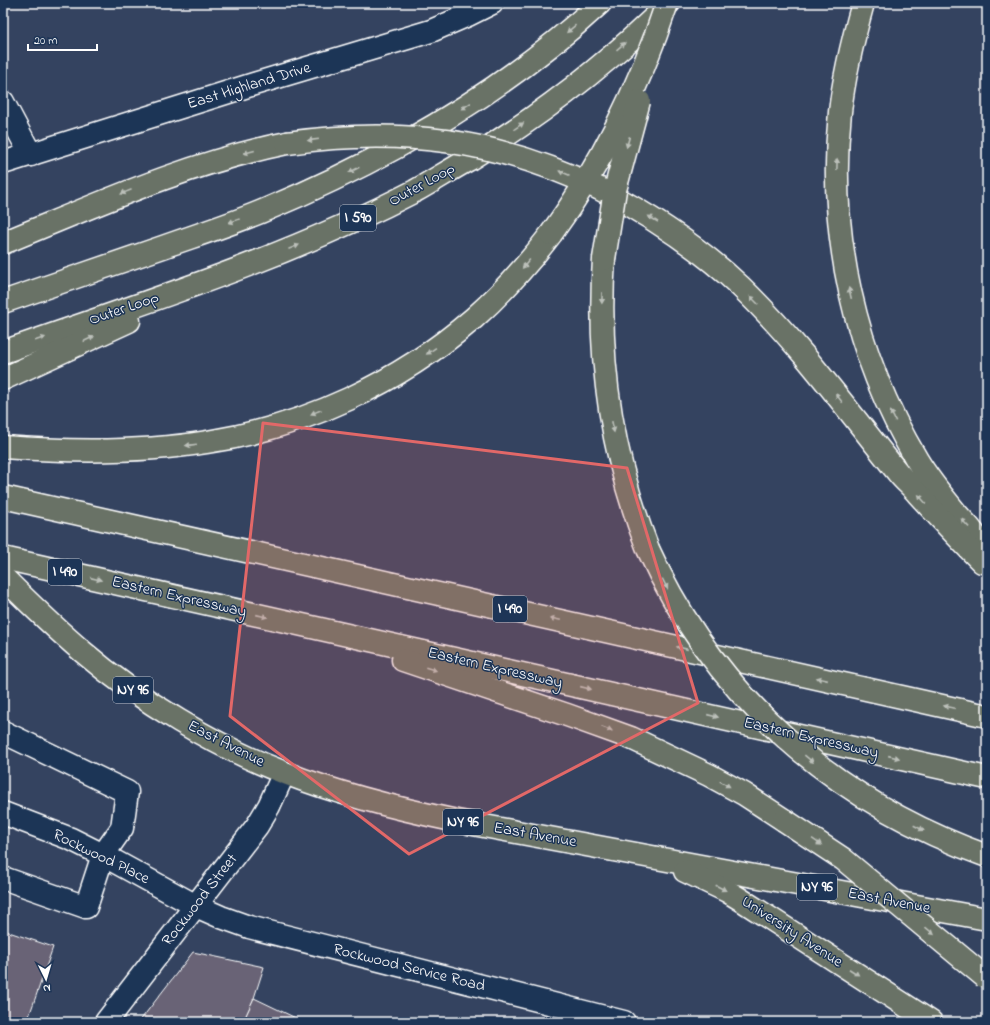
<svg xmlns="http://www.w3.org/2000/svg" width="990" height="1025" font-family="'Indie Flower',sans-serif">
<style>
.building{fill:#696476;stroke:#fff}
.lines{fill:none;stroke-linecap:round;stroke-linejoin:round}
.minor-casing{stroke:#fff;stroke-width:25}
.major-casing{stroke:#fff;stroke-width:25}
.highway-casing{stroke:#fff;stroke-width:25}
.minor{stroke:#1d3557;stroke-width:22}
.major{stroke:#697266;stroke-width:22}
.highway{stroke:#697266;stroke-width:22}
.highway-bridge-casing{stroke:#fff;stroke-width:25;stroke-linecap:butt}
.highway-bridge{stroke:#697266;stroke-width:22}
.oneway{fill:#bcc0ba}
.marked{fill:#e26868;fill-opacity:0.2;stroke:#e26868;stroke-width:3;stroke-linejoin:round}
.labels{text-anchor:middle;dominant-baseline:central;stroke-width:3;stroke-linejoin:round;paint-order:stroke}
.shield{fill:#1d3557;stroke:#bbc2cd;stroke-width:1}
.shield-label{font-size:15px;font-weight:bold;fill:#fff}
.street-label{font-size:16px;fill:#fff;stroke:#1d3557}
</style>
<rect width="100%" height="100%" fill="#344360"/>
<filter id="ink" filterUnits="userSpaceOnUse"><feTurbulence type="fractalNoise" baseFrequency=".025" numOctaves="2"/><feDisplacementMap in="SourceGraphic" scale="8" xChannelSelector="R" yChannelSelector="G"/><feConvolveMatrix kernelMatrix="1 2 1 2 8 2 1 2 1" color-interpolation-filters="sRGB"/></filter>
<g filter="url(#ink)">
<g class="building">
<path d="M3,930L53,947L27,1022H3Z"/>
<path d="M193,952L264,967L254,998L243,1022H139Z"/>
<path d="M254,998L304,1022H243Z"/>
</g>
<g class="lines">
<defs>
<g id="minor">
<path d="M3,102L31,155"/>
<path d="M3,163L254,84L431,31L468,15L492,3"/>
<path d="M3,732L127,792L122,828L103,855L86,907L3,878"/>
<path d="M3,813L71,839L103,855L196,906L221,917L249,927L624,1022"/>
<path d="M106,1022L257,826L269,806L284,773"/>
</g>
<g id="major">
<path d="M3,577C29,603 55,628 83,652C139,700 216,747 285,773C341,795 399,809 457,821L987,919"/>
<path d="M685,871L727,891L740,899L931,1022"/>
</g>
<g id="highway">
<path d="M863,3C853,39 844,75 840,112C827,234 855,356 917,460C929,480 943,497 957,514C962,520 968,525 973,532C978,539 982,547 987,555"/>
<path d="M600,189C651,216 699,247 741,287C800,344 848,411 899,474C905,481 912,487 918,494C939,517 960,540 982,562"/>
<path d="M3,243C96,205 188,163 287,143"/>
<path d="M604,259C597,360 611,455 648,549"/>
<path d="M3,302C56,284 110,265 163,247C197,235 232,224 265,210C387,159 503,93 600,3"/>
<path d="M3,352C142,303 284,259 415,191C433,181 450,170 468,160C540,116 609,63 669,3"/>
<path d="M3,379L129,321"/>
<path d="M3,447C71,452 140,453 207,442C305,427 399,383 474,318C502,293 528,264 551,234"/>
<path d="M3,497L987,716"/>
<path d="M3,558L987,778"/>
<path d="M403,660L567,715L631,738L709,775L744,794L784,820"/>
</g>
</defs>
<use href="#minor" class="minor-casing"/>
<use href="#major" class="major-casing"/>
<use href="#highway" class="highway-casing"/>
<use href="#minor" class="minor"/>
<use href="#major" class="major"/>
<use href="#highway" class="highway"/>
<defs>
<g id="highway-bridge">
<path d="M287,143C401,127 496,139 600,189"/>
<path d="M551,234C602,164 640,85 667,3"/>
<path d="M604,259L615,190L639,101"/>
<path d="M648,549C715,697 835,802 987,856"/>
<path d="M784,820L843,859L985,977"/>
</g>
</defs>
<use href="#highway-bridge" class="highway-bridge-casing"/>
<use href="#highway-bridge" class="highway-bridge"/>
</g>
<defs><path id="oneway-solid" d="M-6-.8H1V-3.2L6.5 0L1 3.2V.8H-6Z"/></defs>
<g class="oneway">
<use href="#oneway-solid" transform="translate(571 29) rotate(140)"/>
<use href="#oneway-solid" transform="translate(621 46) rotate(-41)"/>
<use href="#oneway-solid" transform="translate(466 106) rotate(147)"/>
<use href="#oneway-solid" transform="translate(519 126) rotate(-34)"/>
<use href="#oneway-solid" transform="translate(313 140) rotate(173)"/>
<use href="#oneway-solid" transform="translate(628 142) rotate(105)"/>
<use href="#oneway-solid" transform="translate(249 152) rotate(165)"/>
<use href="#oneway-solid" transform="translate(837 164) rotate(-89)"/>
<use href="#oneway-solid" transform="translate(354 170) rotate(153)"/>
<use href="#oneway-solid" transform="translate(564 173) rotate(-157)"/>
<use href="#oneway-solid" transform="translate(126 192) rotate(158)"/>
<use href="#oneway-solid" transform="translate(653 219) rotate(-148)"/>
<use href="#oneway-solid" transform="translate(234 221) rotate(160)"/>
<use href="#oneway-solid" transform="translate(294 247) rotate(-22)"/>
<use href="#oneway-solid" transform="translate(526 264) rotate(130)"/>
<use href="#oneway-solid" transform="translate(850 293) rotate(-103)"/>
<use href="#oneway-solid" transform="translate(602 298) rotate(91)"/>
<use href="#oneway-solid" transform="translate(754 300) rotate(-135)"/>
<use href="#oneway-solid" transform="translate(40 339) rotate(-19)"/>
<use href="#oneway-solid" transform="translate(89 339) rotate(-25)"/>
<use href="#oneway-solid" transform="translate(431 351) rotate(145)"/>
<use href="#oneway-solid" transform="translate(839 398) rotate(-128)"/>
<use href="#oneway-solid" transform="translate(316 412) rotate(158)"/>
<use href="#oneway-solid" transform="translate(893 416) rotate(-117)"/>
<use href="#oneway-solid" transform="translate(613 427) rotate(79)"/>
<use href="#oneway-solid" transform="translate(191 445) rotate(173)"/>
<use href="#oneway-solid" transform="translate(922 499) rotate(-131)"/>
<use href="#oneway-solid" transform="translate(965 523) rotate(-133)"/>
<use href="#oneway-solid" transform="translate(96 579) rotate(13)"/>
<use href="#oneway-solid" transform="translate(665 584) rotate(62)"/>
<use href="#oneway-solid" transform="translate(262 616) rotate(13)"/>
<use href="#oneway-solid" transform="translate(555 619) rotate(-168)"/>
<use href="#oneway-solid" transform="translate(682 648) rotate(-167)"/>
<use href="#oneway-solid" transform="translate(431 669) rotate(18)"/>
<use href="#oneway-solid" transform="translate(822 679) rotate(-167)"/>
<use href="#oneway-solid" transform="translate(586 688) rotate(13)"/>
<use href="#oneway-solid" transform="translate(949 707) rotate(-167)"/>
<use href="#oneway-solid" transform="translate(713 716) rotate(13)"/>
<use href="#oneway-solid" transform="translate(607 729) rotate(21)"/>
<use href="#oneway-solid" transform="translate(894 757) rotate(13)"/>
<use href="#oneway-solid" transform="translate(809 759) rotate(39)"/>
<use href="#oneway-solid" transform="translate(725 784) rotate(29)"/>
<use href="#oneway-solid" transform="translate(919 828) rotate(27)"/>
<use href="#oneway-solid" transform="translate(817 842) rotate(34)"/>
<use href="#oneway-solid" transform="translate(721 888) rotate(27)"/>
<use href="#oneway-solid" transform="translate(930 931) rotate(40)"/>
<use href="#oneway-solid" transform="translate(854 972) rotate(33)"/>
</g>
</g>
<path class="marked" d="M263,423L627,468L698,703L409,854L230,716Z"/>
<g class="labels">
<g class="shield">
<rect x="340" y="205" width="36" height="26" rx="3"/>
<rect x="48" y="559" width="34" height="26" rx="3"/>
<rect x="493" y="596" width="34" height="26" rx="3"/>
<rect x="113" y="677" width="40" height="26" rx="3"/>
<rect x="443" y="809" width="40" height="26" rx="3"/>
<rect x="797" y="874" width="40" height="26" rx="3"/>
</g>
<g class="shield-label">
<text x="358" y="218">I 590</text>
<text x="65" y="572">I 490</text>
<text x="510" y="609">I 490</text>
<text x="133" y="690">NY 96</text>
<text x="463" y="822">NY 96</text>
<text x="817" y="887">NY 96</text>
</g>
<g class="street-label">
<text transform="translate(249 86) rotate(-17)">East Highland Drive</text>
<text transform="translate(422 185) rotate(-29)">Outer Loop</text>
<text transform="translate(124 309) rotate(-19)">Outer Loop</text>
<text transform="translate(179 597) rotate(13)">Eastern Expressway</text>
<text transform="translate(495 668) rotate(13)">Eastern Expressway</text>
<text transform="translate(811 738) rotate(13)">Eastern Expressway</text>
<text transform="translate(226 744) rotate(27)">East Avenue</text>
<text transform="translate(535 835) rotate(10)">East Avenue</text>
<text transform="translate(101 857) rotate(26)">Rockwood Place</text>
<text transform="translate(200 900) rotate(-52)">Rockwood Street</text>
<text transform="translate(889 901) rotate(11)">East Avenue</text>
<text transform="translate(792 932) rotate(33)">University Avenue</text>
<text transform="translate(409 968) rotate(14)">Rockwood Service Road</text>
</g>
</g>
<rect width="990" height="1025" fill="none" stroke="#1d3557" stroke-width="16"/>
<rect x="8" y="8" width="974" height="1009" fill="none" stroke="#fff" stroke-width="1.5" filter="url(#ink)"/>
<g transform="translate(46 979) rotate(175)" stroke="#1d3557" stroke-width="3" paint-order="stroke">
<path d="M0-3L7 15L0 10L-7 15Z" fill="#ffffff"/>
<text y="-6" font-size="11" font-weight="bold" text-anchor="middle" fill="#ffffff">N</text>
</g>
<path d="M28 44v6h69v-6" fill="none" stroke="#ffffff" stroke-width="2"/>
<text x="34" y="44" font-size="12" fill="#ffffff" stroke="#1d3557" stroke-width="3" paint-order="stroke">20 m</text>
</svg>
